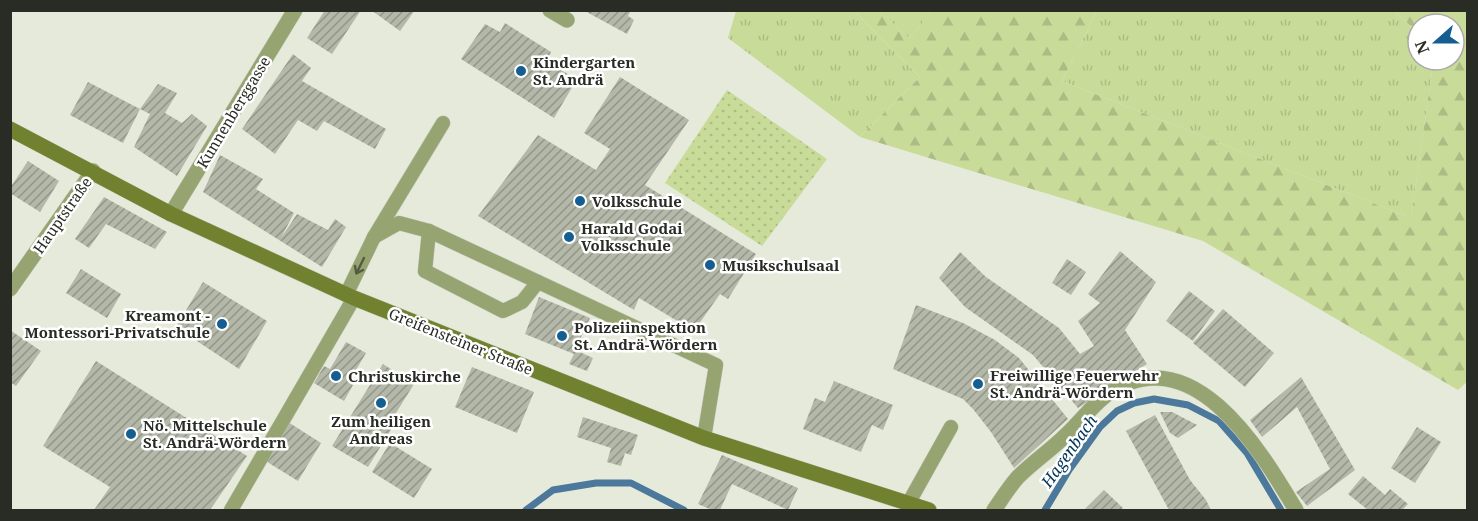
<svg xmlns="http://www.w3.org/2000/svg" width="1478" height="521" font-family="'Noto Serif',serif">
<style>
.grass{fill:url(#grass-tufts)}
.forest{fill:url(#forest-firs)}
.park{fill:url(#park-dots)}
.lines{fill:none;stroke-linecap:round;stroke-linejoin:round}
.stream{stroke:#4c789b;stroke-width:7}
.building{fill:url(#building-hatch)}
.lane-casing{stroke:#c4c8ba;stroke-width:15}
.street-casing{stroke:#c4c8ba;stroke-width:16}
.secondary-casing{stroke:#c4c8ba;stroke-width:16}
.lane{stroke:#96a471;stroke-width:14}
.street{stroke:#96a471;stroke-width:15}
.secondary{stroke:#708230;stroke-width:15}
.oneway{stroke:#555b43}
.poi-dot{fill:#155e92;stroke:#fff;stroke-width:2}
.labels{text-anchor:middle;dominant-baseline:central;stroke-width:5;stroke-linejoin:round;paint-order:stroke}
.poi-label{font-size:15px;font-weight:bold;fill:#292b25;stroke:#fff;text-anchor:start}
.street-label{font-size:15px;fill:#292b25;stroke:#fff}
.water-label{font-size:16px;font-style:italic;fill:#035;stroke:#fff}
</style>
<defs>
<pattern id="grass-tufts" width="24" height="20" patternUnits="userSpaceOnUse" patternTransform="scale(1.5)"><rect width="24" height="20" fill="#c9db98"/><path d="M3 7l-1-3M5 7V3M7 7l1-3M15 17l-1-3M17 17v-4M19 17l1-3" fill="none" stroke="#adbc83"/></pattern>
<pattern id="forest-firs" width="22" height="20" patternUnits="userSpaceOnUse" patternTransform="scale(1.5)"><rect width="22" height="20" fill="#c9db98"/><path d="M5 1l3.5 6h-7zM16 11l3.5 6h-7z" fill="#adbc83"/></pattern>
<pattern id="park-dots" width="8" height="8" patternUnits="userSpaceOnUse" patternTransform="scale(1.5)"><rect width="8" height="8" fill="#c9db98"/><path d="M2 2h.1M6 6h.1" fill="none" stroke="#adbc83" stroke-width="1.8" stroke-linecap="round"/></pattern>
<pattern id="building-hatch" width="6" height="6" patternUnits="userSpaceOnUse" patternTransform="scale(1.5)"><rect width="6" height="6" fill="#b4b8a9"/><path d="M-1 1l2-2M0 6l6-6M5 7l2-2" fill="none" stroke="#929689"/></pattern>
</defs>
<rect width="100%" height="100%" fill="#e6eadb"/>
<g class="grass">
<path d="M736,11H854L920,77L860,137L728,38Z"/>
<path d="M879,11H933L909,38Z"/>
<path d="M1097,11H1394C1416,32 1418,28 1418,60H1428L1432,71L1411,218L1062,81Z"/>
</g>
<path class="forest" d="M854,11H879L909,38L933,11H1097L1062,81L1411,218L1432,71L1428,60H1454V24H1418V37L1416,31L1394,11H1467V382L1458,390L1203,241L860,137L920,77Z"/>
<path class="park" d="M727,90L827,159L762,246L665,183Z"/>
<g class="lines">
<g class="stream">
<path d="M526,510L553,490L596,483H631L684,510"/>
<path d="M1045,510L1069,470L1100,427L1117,411L1134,403L1154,399L1188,405L1219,421L1247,453L1281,510"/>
</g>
</g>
<g class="building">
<path d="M325,10H361L332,54L307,38Z"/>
<path d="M371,10H415L400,31Z"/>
<path d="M583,10H631L628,16L634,20L627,34Z"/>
<path d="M505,23L551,52L546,62L577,79L554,118L461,59L485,24L500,32Z"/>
<path d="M293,54L311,68L302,81L386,129L375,149L324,121L317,131L298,120L275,154L242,129Z"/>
<path d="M620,77L689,120L645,185L756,254L728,299L720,294L694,331L639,298L634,310L478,216L538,135L596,170L610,149L584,133Z"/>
<path d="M88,82L140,109L123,143L70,115Z"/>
<path d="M158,84L177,93L165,113L182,123L192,114L207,126L177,176L134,147L150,114L140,109Z"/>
<path d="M220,155L263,179L256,189L294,213L281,238L297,214L328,230L335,219L346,227L322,267L203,192Z"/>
<path d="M28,161L59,181L40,212L10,193V188Z"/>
<path d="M104,197L167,232L155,249L106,224L89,248L75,239Z"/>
<path d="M1120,251L1156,282L1125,330L1147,364L1078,408L1033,355L965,307L939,278L960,252L986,277L1059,328L1080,354L1094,346L1078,321L1100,303L1088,294Z"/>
<path d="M1067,259L1086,272L1071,295L1052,283Z"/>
<path d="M81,269L121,294L107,318L66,293Z"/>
<path d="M203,282L267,321L239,369L176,327Z"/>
<path d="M1189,291L1215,311L1193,341L1166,321Z"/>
<path d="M539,297L590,318L575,350L593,358L587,371L569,364L574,354L525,334Z"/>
<path d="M916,305L963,323L995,340L1019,358L1068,419L1014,468L991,432L973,409L963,399L893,369Z"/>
<path d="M1223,309L1274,353L1245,387L1193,343Z"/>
<path d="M10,330L41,351L16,386L10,382Z"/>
<path d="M346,342L366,353L349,382L353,385L344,401L314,383L324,366L330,369Z"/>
<path d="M96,361L247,456L210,510H94L110,487L43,446Z"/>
<path d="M383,364L414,384L391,421L395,423L368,467L332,446Z"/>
<path d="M472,367L534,392L517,433L455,407Z"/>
<path d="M1301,377L1355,470L1307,506L1296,492L1330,469L1297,407L1262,437L1250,420Z"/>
<path d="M834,381L893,405L883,430L872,425L861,452L803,429L815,398L825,402Z"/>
<path d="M1160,412H1172L1197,425L1178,438L1170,433Z"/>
<path d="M1155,415L1190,480L1206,500L1211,510H1169L1126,431Z"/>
<path d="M583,417L638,435L631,455L625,453L621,466L607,462L611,448L577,437Z"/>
<path d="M288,422L321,443L298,481L264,460Z"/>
<path d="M1417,427L1441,442L1415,483L1391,468Z"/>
<path d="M390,443L432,469L414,498L372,472Z"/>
<path d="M722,455L798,488L788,510L732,484L720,510H712L698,504Z"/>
<path d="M1363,476L1385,495L1390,489L1408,504L1402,510H1368L1348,494Z"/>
<path d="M1104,490L1123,508L1120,510H1084Z"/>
</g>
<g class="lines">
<defs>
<g id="lane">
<path d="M429,231L425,271L503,311L522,302L538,282"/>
<path d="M374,237L399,223L429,231L716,365L704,438"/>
<path d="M346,295L374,237L443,123"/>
<path d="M908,504L951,427"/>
<path d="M231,510L354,298"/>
</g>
<g id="street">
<path d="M550,10L567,20"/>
<path d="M171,214L295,10"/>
<path d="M10,289L93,171"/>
<path d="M994,510C1001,500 1009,487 1018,477C1033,462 1051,450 1066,435C1079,423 1091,407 1105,396C1191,334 1259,448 1296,510"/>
</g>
<path id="secondary" d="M10,129L171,214L354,298L704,438L929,510"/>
</defs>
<use href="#lane" class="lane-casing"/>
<use href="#street" class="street-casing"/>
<use href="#secondary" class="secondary-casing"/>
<use href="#lane" class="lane"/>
<use href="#street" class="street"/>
<use href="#secondary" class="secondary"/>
</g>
<defs><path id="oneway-shaft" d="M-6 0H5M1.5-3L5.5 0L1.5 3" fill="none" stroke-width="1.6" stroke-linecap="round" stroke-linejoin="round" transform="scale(1.5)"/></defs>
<use class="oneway" href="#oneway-shaft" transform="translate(360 266) rotate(116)"/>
<g class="poi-dot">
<circle cx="521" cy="71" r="6"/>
<circle cx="580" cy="201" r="6"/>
<circle cx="569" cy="237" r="6"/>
<circle cx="710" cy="265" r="6"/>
<circle cx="222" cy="324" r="6"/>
<circle cx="562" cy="336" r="6"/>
<circle cx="336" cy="376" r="6"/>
<circle cx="978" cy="384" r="6"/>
<circle cx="381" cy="403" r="6"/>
<circle cx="131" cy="434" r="6"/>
</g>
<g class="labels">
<g class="poi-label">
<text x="533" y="62">Kindergarten<tspan x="533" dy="17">St. Andrä</tspan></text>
<text x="592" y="201">Volksschule</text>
<text x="581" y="228">Harald Godai<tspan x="581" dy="17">Volksschule</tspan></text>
<text x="722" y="265">Musikschulsaal</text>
<text x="210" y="315" text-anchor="end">Kreamont -<tspan x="210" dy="17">Montessori-Privatschule</tspan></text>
<text x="574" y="327">Polizeiinspektion<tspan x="574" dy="17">St. Andrä-Wördern</tspan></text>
<text x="990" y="375">Freiwillige Feuerwehr<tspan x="990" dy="17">St. Andrä-Wördern</tspan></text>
<text x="348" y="376">Christuskirche</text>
<text x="381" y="421" text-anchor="middle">Zum heiligen<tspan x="381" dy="17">Andreas</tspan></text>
<text x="143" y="425">Nö. Mittelschule<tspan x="143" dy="17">St. Andrä-Wördern</tspan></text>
</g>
<g class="street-label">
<text transform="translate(233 112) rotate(-59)">Kunnenberggasse</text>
<text transform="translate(62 215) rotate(-55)">Hauptstraße</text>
<text transform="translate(461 341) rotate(22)">Greifensteiner Straße</text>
</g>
<g class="water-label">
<text transform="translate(1069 451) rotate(-55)">Hagenbach</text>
</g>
</g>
<rect width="1478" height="521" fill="none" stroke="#292b25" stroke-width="24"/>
<g transform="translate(1436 42) rotate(249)"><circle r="28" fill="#ffffff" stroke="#a9aaa8" stroke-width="1.5"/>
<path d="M0-4.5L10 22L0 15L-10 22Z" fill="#155e92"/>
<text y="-9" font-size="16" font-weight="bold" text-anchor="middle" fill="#292b25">N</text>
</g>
</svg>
